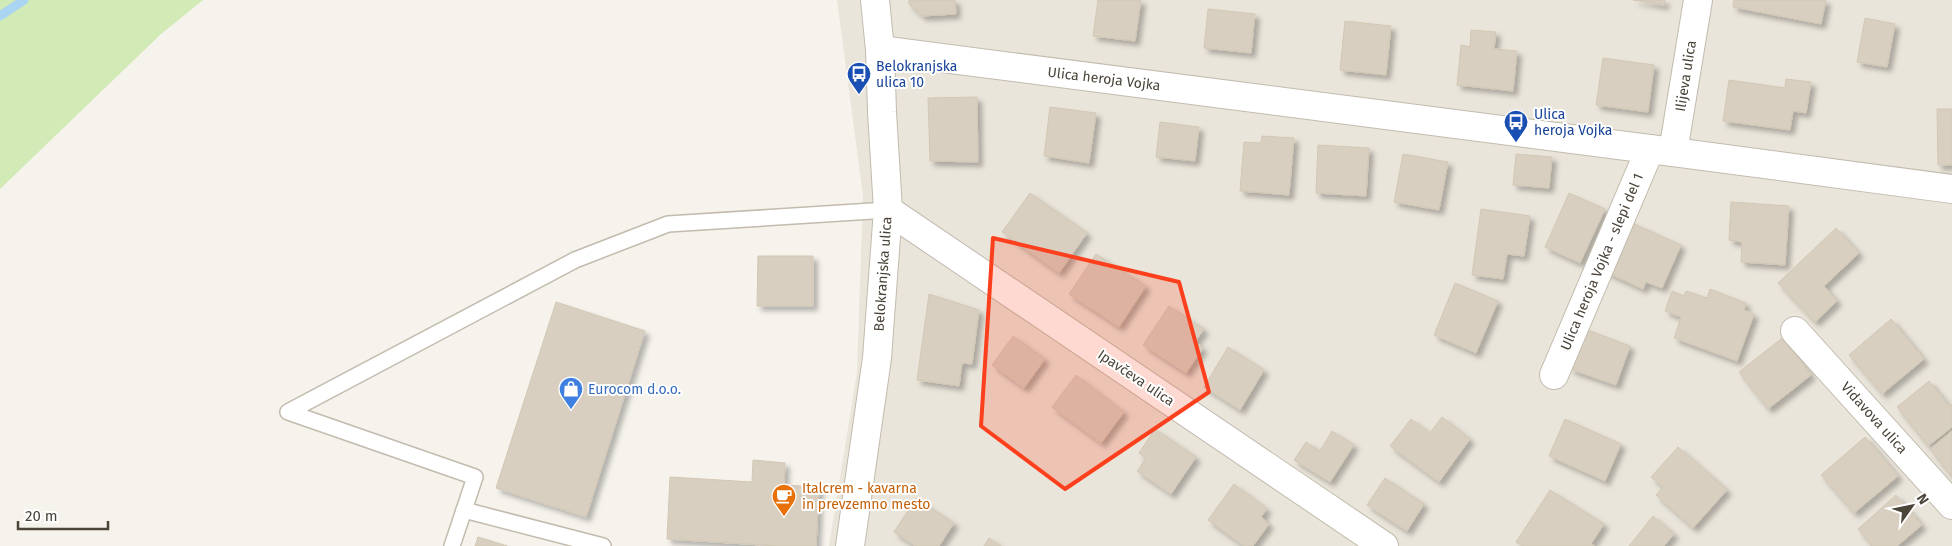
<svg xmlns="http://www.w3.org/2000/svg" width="1952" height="546" font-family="'Fira Sans',sans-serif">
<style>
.residential{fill:#eae5da}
.green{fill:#d2eab5}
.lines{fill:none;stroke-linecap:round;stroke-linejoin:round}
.stream{stroke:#a9d4f2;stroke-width:9}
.building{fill:#d8cfc1;stroke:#d3c7b4;filter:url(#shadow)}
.lane-casing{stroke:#c2bbae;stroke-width:18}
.street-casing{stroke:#c2bbae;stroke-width:30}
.lane{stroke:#fff;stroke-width:15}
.street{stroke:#fff;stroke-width:28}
.marked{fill:#fc3f1d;fill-opacity:0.2;stroke:#fc3f1d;stroke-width:4;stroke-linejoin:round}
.labels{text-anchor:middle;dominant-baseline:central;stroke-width:4;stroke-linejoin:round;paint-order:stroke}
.transit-label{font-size:14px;fill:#164399;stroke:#fff;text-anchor:start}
.street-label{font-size:14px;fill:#4b4439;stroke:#fff}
.shop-label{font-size:14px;fill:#366cbe;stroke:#fff;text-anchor:start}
.food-label{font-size:14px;fill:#c56008;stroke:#fff;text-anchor:start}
</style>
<defs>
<filter id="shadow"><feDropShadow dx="4.5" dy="4.5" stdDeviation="2.5" flood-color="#0004"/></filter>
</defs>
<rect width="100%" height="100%" fill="#f6f3ec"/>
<path class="residential" d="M837,0H1952V546H829L857,372L863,196Z"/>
<path class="green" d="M0,0H203L161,34L0,189Z"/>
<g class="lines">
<path class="stream" d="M0,16L24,0"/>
</g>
<g class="building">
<path d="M909,0H955L956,14L922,16L909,4Z"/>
<path d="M1098,0H1141L1135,41L1093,36Z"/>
<path d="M1633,0H1665L1664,5Z"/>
<path d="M1734,0H1826L1821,24L1733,7Z"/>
<path d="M1208,9L1255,14L1251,53L1204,48Z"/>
<path d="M1865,18L1895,24L1887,67L1857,62Z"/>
<path d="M1345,21L1391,26L1386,75L1340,70Z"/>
<path d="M1471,30L1496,32L1494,49L1517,51L1513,91L1457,85L1461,45L1470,47Z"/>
<path d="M1603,58L1654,65L1648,112L1596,105Z"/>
<path d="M1786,79L1811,82L1806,113L1793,111L1790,130L1723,121L1729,80L1785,88Z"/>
<path d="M977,97L978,162L930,161L928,98Z"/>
<path d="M1050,107L1096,113L1089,163L1044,156Z"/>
<path d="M1937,109H1952V165H1938Z"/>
<path d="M1160,122L1199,127L1195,161L1156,157Z"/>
<path d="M1262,136L1294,138L1289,195L1240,191L1244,142L1261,143Z"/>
<path d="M1318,145L1369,148L1366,196L1316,193Z"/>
<path d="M1403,154L1448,162L1439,210L1394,202Z"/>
<path d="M1516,154L1552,157L1549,188L1513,185Z"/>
<path d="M1030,193L1087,233L1059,273L1002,232Z"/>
<path d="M1569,193L1605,209L1580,263L1545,247Z"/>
<path d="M1731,202L1789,206L1785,265L1741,262L1742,242L1729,240Z"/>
<path d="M1481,209L1530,216L1524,256L1507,254L1503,279L1472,275Z"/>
<path d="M1628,221L1681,245L1662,288L1646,282L1643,289L1606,272Z"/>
<path d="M1836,228L1859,253L1824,286L1837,301L1815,322L1778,283Z"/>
<path d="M1096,254L1146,286L1119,327L1069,294Z"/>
<path d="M758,256H813V306H757Z"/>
<path d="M1455,283L1498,301L1476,353L1434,335Z"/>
<path d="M1710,289L1746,303L1744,310L1754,314L1737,361L1674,338L1681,317L1665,311L1672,291L1684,296L1686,291L1707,298Z"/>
<path d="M929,294L979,310L972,364L962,363L959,386L917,380Z"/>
<path d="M556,302L645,331L586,517L496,488Z"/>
<path d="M1169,306L1204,329L1195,342L1203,348L1186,373L1143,345Z"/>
<path d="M1891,319L1924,359L1882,394L1849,355Z"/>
<path d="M1585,329L1630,346L1616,385L1570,369Z"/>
<path d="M1013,336L1045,359L1024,388L992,365Z"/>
<path d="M1782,338L1811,375L1768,409L1739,372Z"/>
<path d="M1228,347L1264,370L1240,410L1204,387Z"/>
<path d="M1076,375L1124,412L1101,443L1052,407Z"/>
<path d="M1929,381L1949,406L1952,404V427L1928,446L1897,407Z"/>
<path d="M1442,417L1470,439L1439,482L1390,446L1411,419L1430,433Z"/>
<path d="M1565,419L1621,444L1605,481L1549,456Z"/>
<path d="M1155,429L1196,457L1171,494L1137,471L1146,458L1139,453Z"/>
<path d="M1332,431L1354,445L1330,482L1294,460L1306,442L1320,451Z"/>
<path d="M1952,431V477L1930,449Z"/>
<path d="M1865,437L1898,476L1854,513L1821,475Z"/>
<path d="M1678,447L1727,490L1693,528L1656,495L1663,487L1651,477Z"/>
<path d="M753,460L785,463L784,485L819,487L816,546H778L667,539L670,477L752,482Z"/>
<path d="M1385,478L1424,504L1407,531L1367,505Z"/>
<path d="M1234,484L1267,509L1261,517L1269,524L1253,546H1244L1208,520Z"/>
<path d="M1550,490L1604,524L1591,544L1595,546H1522L1516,542Z"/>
<path d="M1896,495L1922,525L1897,546H1872L1858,529Z"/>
<path d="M916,498L954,523L939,546H915L894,532Z"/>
<path d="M1653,516L1674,534L1664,546H1629Z"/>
<path d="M478,537L507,546H475Z"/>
<path d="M989,538L1001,546H984Z"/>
</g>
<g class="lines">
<defs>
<g id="lane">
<path d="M464,510L475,477L288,412L575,260L668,224L888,210"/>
<path d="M452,546L464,510L603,546"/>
</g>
<g id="street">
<path d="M880,50L1673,152L1952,189"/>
<path d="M1673,152L1698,0"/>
<path d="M888,210L1384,546"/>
<path d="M1795,331L1952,505"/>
<path d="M1554,375L1650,149"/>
<path d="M850,546L877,358L888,210L882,112L880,50L875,0"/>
</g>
</defs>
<use href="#lane" class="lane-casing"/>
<use href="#street" class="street-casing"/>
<use href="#lane" class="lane"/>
<use href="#street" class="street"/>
</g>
<path class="marked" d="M993,238L1179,282L1209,392L1065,489L981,426Z"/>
<defs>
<symbol id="bus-pin" viewBox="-11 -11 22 30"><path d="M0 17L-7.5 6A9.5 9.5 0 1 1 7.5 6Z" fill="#1a4fb4" stroke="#fff"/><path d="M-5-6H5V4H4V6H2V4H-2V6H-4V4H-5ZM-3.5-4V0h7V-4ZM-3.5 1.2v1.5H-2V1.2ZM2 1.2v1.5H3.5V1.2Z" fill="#fff"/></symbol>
<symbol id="shop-pin" viewBox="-11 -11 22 30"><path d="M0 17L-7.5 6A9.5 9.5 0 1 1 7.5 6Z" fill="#3f7fe0" stroke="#fff"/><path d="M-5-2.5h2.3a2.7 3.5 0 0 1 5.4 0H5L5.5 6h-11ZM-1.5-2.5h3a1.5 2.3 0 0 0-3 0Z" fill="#fff"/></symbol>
<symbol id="cafe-pin" viewBox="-11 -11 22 30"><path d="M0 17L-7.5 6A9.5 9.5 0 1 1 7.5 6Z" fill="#e8710a" stroke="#fff"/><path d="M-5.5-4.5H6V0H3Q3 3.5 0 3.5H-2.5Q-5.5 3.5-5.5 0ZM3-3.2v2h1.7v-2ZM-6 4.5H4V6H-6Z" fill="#fff"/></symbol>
</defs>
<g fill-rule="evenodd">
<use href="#bus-pin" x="845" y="60" width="28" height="38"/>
<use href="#bus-pin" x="1502" y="108" width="28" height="38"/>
<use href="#shop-pin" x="557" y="375" width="28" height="38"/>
<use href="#cafe-pin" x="770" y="482" width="28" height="38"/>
</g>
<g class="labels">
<g class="transit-label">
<text x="876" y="66">Belokranjska<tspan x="876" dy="16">ulica 10</tspan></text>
<text x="1534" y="114">Ulica<tspan x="1534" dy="16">heroja Vojka</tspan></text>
</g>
<g class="street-label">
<text transform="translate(1686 76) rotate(-81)">Ilijeva ulica</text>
<text transform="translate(1104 79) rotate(7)">Ulica heroja Vojka</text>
<text transform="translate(1602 262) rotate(-67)">Ulica heroja Vojka - slepi del 1</text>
<text transform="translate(883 274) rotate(-86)">Belokranjska ulica</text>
<text transform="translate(1136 378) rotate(34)">Ipavčeva ulica</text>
<text transform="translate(1874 418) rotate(48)">Vidavova ulica</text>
</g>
<g class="shop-label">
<text x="588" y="389">Eurocom d.o.o.</text>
</g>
<g class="food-label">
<text x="802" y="488">Italcrem - kavarna<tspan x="802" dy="16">in prevzemno mesto</tspan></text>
</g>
</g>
<g transform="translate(1912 506) rotate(57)" stroke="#ffffff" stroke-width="4" paint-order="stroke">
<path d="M0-4L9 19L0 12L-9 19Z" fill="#4b4439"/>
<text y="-8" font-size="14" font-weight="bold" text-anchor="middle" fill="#4b4439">N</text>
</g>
<path d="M18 521v8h90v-8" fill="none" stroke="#4b4439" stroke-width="2.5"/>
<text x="25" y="521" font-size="15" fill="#4b4439" stroke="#ffffff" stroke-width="4" paint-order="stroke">20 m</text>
</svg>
